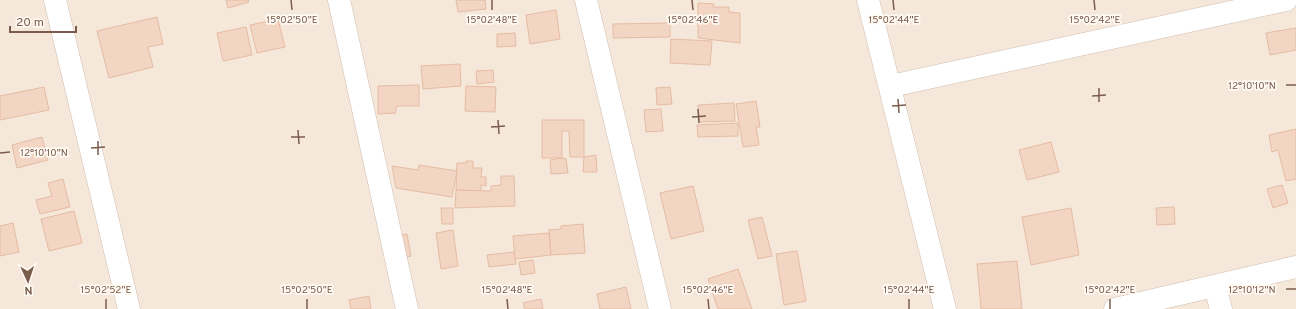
<svg xmlns="http://www.w3.org/2000/svg" width="1296" height="309" font-family="Overpass,sans-serif">
<style>
.residential{fill:#f5e8da}
.building{fill:#f3d5c3;stroke:#e6bba3}
.lines{fill:none;stroke-linecap:round;stroke-linejoin:round}
.minor-casing{stroke:#d1beb0;stroke-width:23}
.minor{stroke:#fff;stroke-width:22}
.ticks{fill:none;stroke:#7a5c4d;stroke-width:1.5}
.ticks-label{font-size:10px;text-anchor:middle;fill:#7a5c4d;stroke:#fffaf3;stroke-width:3.5;stroke-linejoin:round;paint-order:stroke}
</style>
<rect width="100%" height="100%" fill="#fdf6ec"/>
<rect class="residential" x="0" y="0" width="1296" height="309"/>
<g class="building">
<path d="M226,0H248L249,2L228,8Z"/>
<path d="M456,0H485L486,9L458,12Z"/>
<path d="M698,3L714,4L713,7H729V12L740,13V43L698,38Z"/>
<path d="M556,10L560,39L530,44L526,15Z"/>
<path d="M157,17L163,44L148,47L153,67L109,78L97,31Z"/>
<path d="M278,19L285,47L257,53L250,25Z"/>
<path d="M670,23V37L613,38V24Z"/>
<path d="M246,27L252,55L223,61L217,33Z"/>
<path d="M1296,28V50L1270,55L1266,33Z"/>
<path d="M515,33L516,46L497,47V34Z"/>
<path d="M671,39L712,41L710,65L670,63Z"/>
<path d="M460,64L461,86L423,89L421,66Z"/>
<path d="M493,70L494,82L477,84L476,71Z"/>
<path d="M419,85V106H396V113L378,114V86Z"/>
<path d="M466,86L496,87L495,112L465,111Z"/>
<path d="M44,87L49,110L0,120V96Z"/>
<path d="M670,87L672,104L657,105L656,88Z"/>
<path d="M756,101L760,127H756L759,145L743,147L736,104Z"/>
<path d="M734,103L735,121L699,122L698,105Z"/>
<path d="M661,109L663,131L646,132L644,110Z"/>
<path d="M542,120H584V157H570L569,131H562V158H542Z"/>
<path d="M738,123V136L698,137L697,125Z"/>
<path d="M1296,129V179L1286,181L1278,150L1272,152L1269,135Z"/>
<path d="M42,137L48,160L17,168L12,145Z"/>
<path d="M1051,142L1059,172L1027,180L1019,150Z"/>
<path d="M596,155L597,172H583L584,157Z"/>
<path d="M562,158L566,159L568,173L551,174L550,160Z"/>
<path d="M466,161H473V168H482L481,177H486V186L481,185V191L456,190L457,163H466Z"/>
<path d="M419,165L457,171L452,197L396,188L392,166L418,170Z"/>
<path d="M501,176H514L515,206L455,208L456,190L491,191V186L501,185Z"/>
<path d="M63,179L70,207L40,214L36,200L52,196L48,183Z"/>
<path d="M1282,185L1288,203L1273,208L1267,189Z"/>
<path d="M693,186L704,231L671,239L660,193Z"/>
<path d="M1174,207L1175,224L1157,225L1156,208Z"/>
<path d="M441,208H453V224H442Z"/>
<path d="M1071,208L1079,255L1031,265L1022,217Z"/>
<path d="M74,211L82,243L49,251L41,219Z"/>
<path d="M762,217L772,256L758,259L748,220Z"/>
<path d="M13,223L19,252L0,256V226Z"/>
<path d="M583,224L585,253L551,255L549,230L561,229V226Z"/>
<path d="M453,230L458,266L441,269L436,233Z"/>
<path d="M549,233L551,255L515,259L513,236Z"/>
<path d="M407,234L411,256L397,259L393,237Z"/>
<path d="M797,251L806,301L784,305L776,254Z"/>
<path d="M514,252L516,264L489,267L487,255Z"/>
<path d="M533,260L535,273L521,275L519,262Z"/>
<path d="M1017,261L1022,309H981L977,264Z"/>
<path d="M738,269L752,309H718L708,279Z"/>
<path d="M626,287L631,309H600L597,294Z"/>
<path d="M369,296L371,309H351L349,300Z"/>
<path d="M541,299L543,309H525L523,303Z"/>
</g>
<g class="lines">
<defs>
<g id="minor">
<path d="M55,0L129,309"/>
<path d="M339,0L407,309"/>
<path d="M586,0L660,309"/>
<path d="M868,0L945,309"/>
<path d="M891,86L1286,0"/>
<path d="M1215,286L1221,309"/>
<path d="M1115,309L1296,267"/>
</g>
</defs>
<use href="#minor" class="minor-casing"/>
<use href="#minor" class="minor"/>
</g>
<path class="ticks" d="M291,0L292,10M492,0V10M692,0L693,10M893,0L894,10M1094,0L1095,10M1286,85H1296M1099,88V102M1092,96L1106,95M898,99L899,113M892,106L906,105M698,109L699,123M692,117L706,116M498,120L499,134M491,127L505,126M298,130L299,144M291,137H305M98,141V155M91,148L105,147M0,153L10,152M1286,289H1296M106,299V309M307,299V309M507,299L508,309M708,299L709,309M909,299V309M1110,299V309"/>
<g class="ticks-label">
<text x="292" y="23">15°02'50"E</text>
<text x="492" y="23">15°02'48"E</text>
<text x="693" y="23">15°02'46"E</text>
<text x="894" y="23">15°02'44"E</text>
<text x="1095" y="23">15°02'42"E</text>
<text x="1252" y="89">12°10'10"N</text>
<text x="44" y="156">12°10'10"N</text>
<text x="106" y="293">15°02'52"E</text>
<text x="307" y="293">15°02'50"E</text>
<text x="507" y="293">15°02'48"E</text>
<text x="708" y="293">15°02'46"E</text>
<text x="909" y="293">15°02'44"E</text>
<text x="1110" y="293">15°02'42"E</text>
<text x="1252" y="293">12°10'12"N</text>
</g>
<g transform="translate(28 281) rotate(177)" stroke="#fffaf3" stroke-width="3" paint-order="stroke">
<path d="M0-3L7 15L0 10L-7 15Z" fill="#7a5c4d"/>
<text y="-6" font-size="11" font-weight="bold" text-anchor="middle" fill="#7a5c4d">N</text>
</g>
<path d="M10 26v6h66v-6" fill="none" stroke="#7a5c4d" stroke-width="2"/>
<text x="16" y="26" font-size="12" fill="#7a5c4d" stroke="#fffaf3" stroke-width="3" paint-order="stroke">20 m</text>
</svg>
